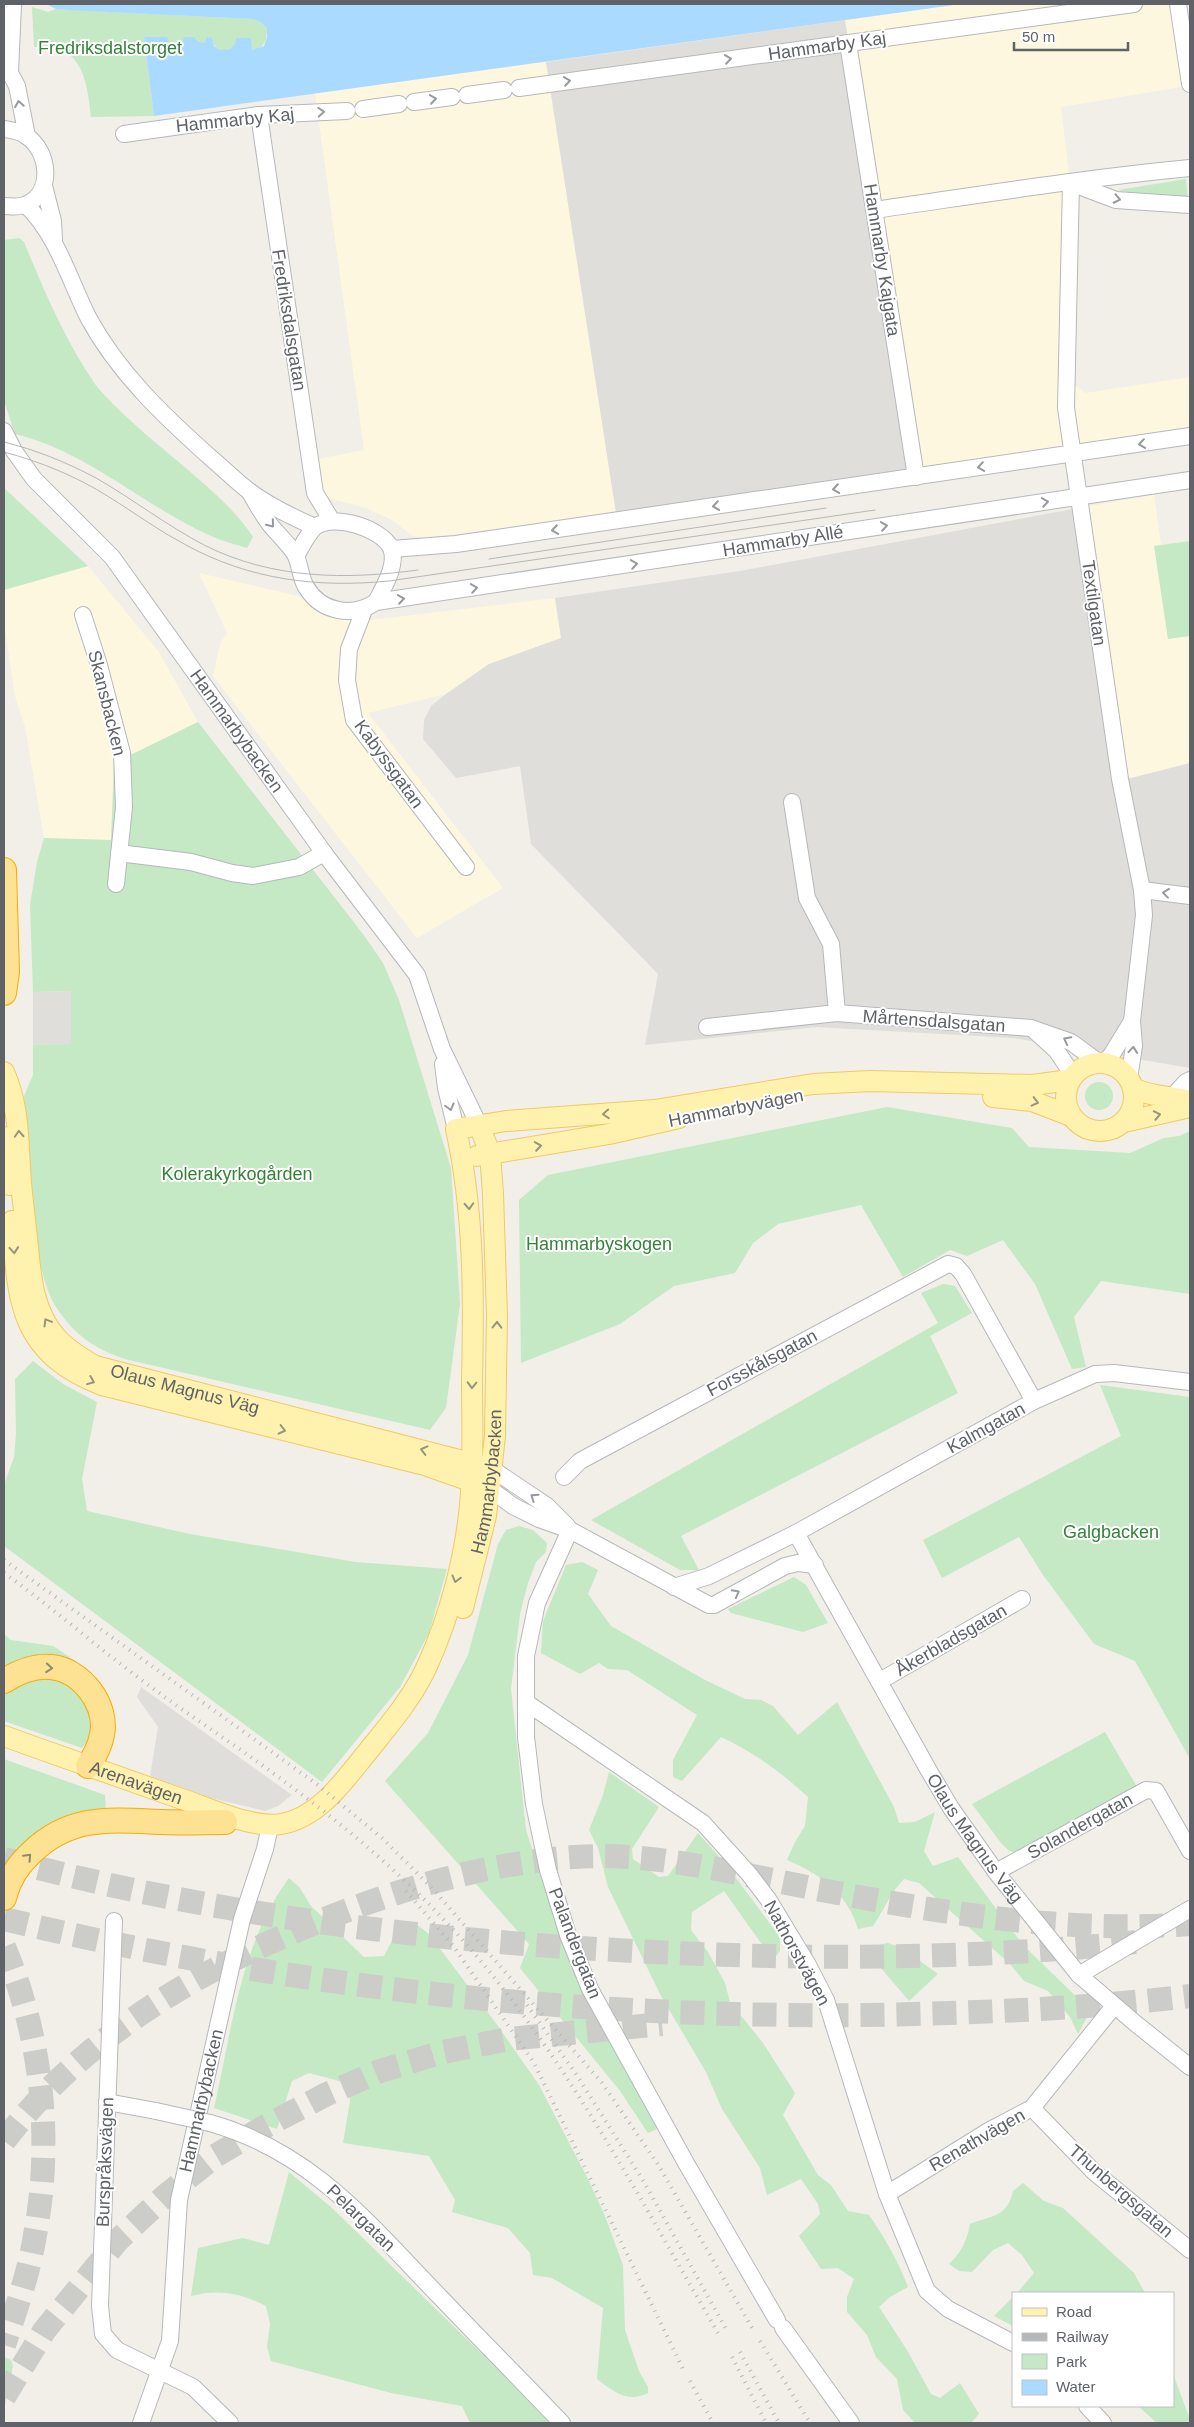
<svg xmlns="http://www.w3.org/2000/svg" width="1194" height="2427" font-family="Arial,sans-serif">
<style>
.commercial{fill:#fef7e0}
.industrial{fill:#e0deda}
.green{fill:#c5e8c5}
.water{fill:#aadaff}
.lines{fill:none;stroke-linecap:round;stroke-linejoin:round}
.highway-tunnel{stroke:#ccccc8;stroke-width:24;stroke-dasharray:24 12;stroke-linecap:butt}
.minor-casing{stroke:#b5b8bc;stroke-width:18}
.major-casing{stroke:#f2c960;stroke-width:22}
.highway-casing{stroke:#f9ab00;stroke-width:26}
.minor{stroke:#fff;stroke-width:16}
.major{stroke:#fff2af;stroke-width:20}
.highway{stroke:#fde293;stroke-width:24}
.tram{stroke:#b6b7b8;stroke-width:1}
.rail{stroke:#b6b7b8;stroke-width:4;stroke-dasharray:1 6;stroke-linecap:butt}
.minor-bridge-casing{stroke:#b5b8bc;stroke-width:18;stroke-linecap:butt}
.minor-bridge{stroke:#fff;stroke-width:16}
.oneway{stroke:#979a9d}
.oneway2{stroke:#979581}
.oneway3{stroke:#8e8975}
.labels{text-anchor:middle;dominant-baseline:central;stroke-width:4;stroke-linejoin:round;paint-order:stroke}
.street-label{font-size:18px;fill:#5f6368;stroke:#fff}
.park-label{font-size:18px;fill:#348238;stroke:#fff}
</style>
<rect width="100%" height="100%" fill="#f1efe8"/>
<g class="commercial">
<path d="M961,4H1174L1186,86L1061,107L1070,183L1066,378L1085,393L1190,377V428L916,470L845,20Z"/>
<path d="M546,62L616,513L426,538L413,536L392,520L366,508L318,495L313,460L364,450L315,93Z"/>
<path d="M1154,495L1163,559L1190,615V763L1119,782L1073,509Z"/>
<path d="M88,566L159,652L198,722L114,763L111,840L44,838L25,727L15,696L4,624V590Z"/>
<path d="M199,573L302,597L312,609L371,620L555,598L561,638L489,664L446,694L368,713L503,888L417,938L213,676L220,644L227,633Z"/>
</g>
<g class="industrial">
<path d="M845,20L916,470L616,513L546,62Z"/>
<path d="M1073,509L1119,781L1190,763V1068L1013,1038L816,1027L645,1045L658,974L531,844L520,766L456,778L423,739L424,720L431,706L446,694L489,664L561,638L555,598L740,571Z"/>
<path d="M71,991V1044L33,1045V992Z"/>
<path d="M141,1687L292,1795L278,1806L265,1811L211,1798L150,1776L158,1727L137,1697Z"/>
</g>
<g class="green">
<path d="M32,7L48,12L56,9L251,19L259,21L267,28C267,40 265,49 251,50L236,38V44L230,49L220,51L207,37L204,43H182L175,46L144,37L154,116L91,117C88,93 86,57 57,48C50,46 41,47 34,47Z"/>
<path d="M1186,179L1188,204L1118,190Z"/>
<path d="M19,238L24,242C44,291 65,340 95,384C105,397 120,411 132,422C169,457 227,496 253,537L247,548C235,544 222,541 211,536C143,506 89,452 15,434L4,401V240Z"/>
<path d="M4,488L88,566L4,590Z"/>
<path d="M1190,541V636L1168,639L1154,546Z"/>
<path d="M198,722L363,934L383,963L399,1000L451,1168L460,1304L446,1408L430,1430L125,1359C95,1349 74,1335 56,1307C28,1262 30,1152 24,1096L33,1075V1045L71,1044V991L33,992L30,905L37,862L44,838L111,840L114,763Z"/>
<circle cx="1099" cy="1096" r="14"/>
<path d="M887,1107L1012,1128L1029,1147L1130,1153L1164,1138L1179,1136L1190,1131V1294L1101,1281L1074,1317L1086,1367L1072,1369L1035,1284L1003,1240L967,1256L950,1250L903,1277L861,1205L778,1224L753,1243L735,1273L674,1286L620,1324L521,1363L519,1200L548,1175Z"/>
<path d="M943,1284L955,1286L972,1313L930,1336L958,1393L681,1536L699,1570H680L591,1520L938,1323L921,1293Z"/>
<path d="M33,1361L63,1384L97,1402L82,1479L87,1511L190,1534L356,1562L447,1569L429,1633L400,1687L322,1782L4,1546V1485L14,1457L16,1434L15,1379Z"/>
<path d="M1100,1385L1190,1397V1759L1135,1661L1094,1644L1043,1575L1019,1537L942,1578L923,1540L1121,1436Z"/>
<path d="M519,1526L533,1530L547,1543L546,1552L536,1562L528,1583L520,1614L511,1689L526,1830L566,1953L586,1998L657,2129L648,2133L620,2091L520,1968L529,1944L385,1781L428,1733L468,1655L498,1544L506,1530Z"/>
<path d="M582,1562L598,1570L588,1594L611,1626L705,1680L745,1699L761,1700L773,1706L798,1735L837,1702L894,1807L899,1823L915,1822L935,1812L924,1851L933,1866L958,1857L1023,1945L1084,2004L1086,2019L1078,2034L1070,2017L1048,1991L1024,1981L1010,1964L919,1883L904,1879C890,1893 884,1910 873,1926L858,1929C848,1894 820,1874 787,1860L795,1842L805,1826L808,1797C781,1772 753,1752 721,1737L682,1781L673,1777V1760L697,1715L627,1670L608,1669L599,1663L580,1674L541,1653L543,1621L566,1565Z"/>
<path d="M794,1577L806,1585L828,1623L803,1632L731,1613L728,1609Z"/>
<path d="M4,1634L11,1640L53,1646L77,1662L76,1668L4,1671Z"/>
<path d="M34,1676C42,1676 55,1675 62,1678C86,1692 102,1724 82,1748L4,1721V1691Z"/>
<path d="M1105,1732L1140,1792L1022,1854L1009,1851L1001,1843L972,1804Z"/>
<path d="M4,1759L105,1795L106,1810L4,1868Z"/>
<path d="M609,1772L659,1807L632,1849L633,1859L659,1877L668,1876L698,1833L724,1862L780,1937V1951L773,1960L724,1891L692,1912L691,1930L708,1952L725,1983L730,2002L763,2043L795,2093L783,2115L818,2175L831,2185L848,2211L869,2215C885,2238 898,2261 908,2287L890,2297L879,2307L907,2350L931,2394L940,2398L960,2383L979,2414L971,2423H915L903,2410L897,2379L876,2357L867,2335L847,2312V2297L854,2279L838,2268L821,2269L799,2236L820,2214L818,2204L801,2179L767,2195L760,2168L722,2109L706,2072L661,1996L608,1887L598,1848L589,1830L603,1795Z"/>
<path d="M289,1878L300,1888L311,1906L364,1957L384,1956L397,1931L415,1923L429,1934L498,2026L539,2085L588,2179L605,2216L623,2265L625,2330L639,2371L648,2387V2393C627,2403 614,2392 597,2379L603,2308L552,2278L533,2275L530,2253L508,2228L452,2212L455,2200L429,2156L343,2143L350,2101L347,2083L309,2073L292,2081L277,2129L214,2108C232,2030 240,1944 289,1878Z"/>
<path d="M888,1943L902,1948L938,1974L909,2001L864,1948Z"/>
<path d="M289,2172L332,2208L553,2423H473L469,2421L462,2406L391,2393L271,2361L267,2347L270,2324L266,2306C241,2293 218,2289 191,2296L198,2248L243,2238L269,2245Z"/>
<path d="M1023,2183L1044,2201L1063,2208L1134,2273L1145,2293H1017L1034,2273L1022,2255L1008,2243L993,2250L972,2272L959,2271L949,2264C961,2253 967,2241 970,2224C992,2215 1007,2218 1013,2191Z"/>
<path d="M1013,2297V2326L994,2316Z"/>
<path d="M4,2357L11,2360L13,2366L4,2410Z"/>
<path d="M1173,2374L1190,2419V2423H1157L1138,2406H1173Z"/>
</g>
<path class="water" d="M46,4H961L154,116L144,37H167L169,43L175,46L182,43L184,37H194L198,42L204,43L207,37L212,38L214,46L220,50L230,49L235,44L236,38H251L252,50L264,46L267,37V28L259,21L251,19L69,10L56,9Z"/>
<g class="lines">
<g class="highway-tunnel">
<path d="M4,1859C215,1916 437,1942 655,1952C819,1960 983,1959 1146,1941"/>
<path d="M4,1919C287,1987 576,2018 867,2015C975,2013 1083,2009 1190,1996"/>
<path d="M4,1947C42,2037 53,2140 35,2235C29,2273 16,2309 4,2345"/>
<path d="M4,2141C73,2050 170,1987 273,1941C369,1898 468,1865 574,1857C656,1851 747,1876 827,1891C946,1914 1069,1933 1190,1924"/>
<path d="M4,2397L44,2331L118,2240L165,2196L215,2156L264,2127L325,2095L380,2071L443,2052L509,2039L662,2024"/>
</g>
<defs>
<g id="minor">
<path d="M13,4L10,73L17,86L27,136"/>
<path d="M1178,4L1190,84"/>
<path d="M848,43L916,477"/>
<path d="M519,88L1134,4"/>
<path d="M467,95L504,90"/>
<path d="M414,102L452,97"/>
<path d="M363,109L399,104"/>
<path d="M259,115L315,493L332,521"/>
<path d="M4,129C11,130 20,131 26,136C49,150 54,192 27,204C20,208 11,206 4,206"/>
<path d="M124,134L259,115L347,111"/>
<path d="M1071,183L1066,408L1120,779L1142,890L1144,915L1132,1021L1134,1046L1129,1079"/>
<path d="M1071,183L1116,200L1190,205"/>
<path d="M44,186L53,221L54,240"/>
<path d="M26,205C57,235 69,279 88,317C118,373 165,417 212,459C224,469 236,481 249,491C269,506 292,517 315,527"/>
<path d="M874,210C979,195 1084,178 1190,168"/>
<path id="s1" d="M4,431L14,451L34,479L112,557L324,853L417,975L442,1049L479,1125"/>
<path d="M249,491C256,503 263,516 272,527C280,536 288,544 295,554C300,563 300,577 306,587C321,612 352,618 376,602L1190,480"/>
<path d="M392,549L456,544L1190,436"/>
<path d="M296,556C301,548 308,533 315,527C334,513 381,528 391,548C398,565 383,588 376,602"/>
<path d="M364,610L349,649L347,680L354,720L466,867"/>
<path d="M83,615L99,665L122,753L124,807L116,884"/>
<path d="M792,802L807,898L831,944L837,1013"/>
<path d="M119,853L191,862L232,873L253,876L299,867L324,853"/>
<path d="M1142,890L1190,896"/>
<path d="M707,1027L837,1013L1031,1028L1071,1042L1098,1062"/>
<path d="M1035,1031L1056,1050L1073,1075"/>
<path d="M1104,1063L1112,1054L1132,1021"/>
<path d="M443,1064L446,1088L456,1129"/>
<path d="M1172,1097L1186,1082L1190,1080"/>
<path d="M492,1469L547,1506L567,1526"/>
<path d="M564,1477L580,1461L948,1264L956,1266L963,1274L1034,1401"/>
<path d="M490,1489L513,1506L539,1519L570,1530L709,1605H714L785,1566L798,1563L815,1565"/>
<path d="M570,1530L537,1603L526,1656V1737L534,1804L548,1870L568,1935L590,1989L686,2163L777,2320"/>
<path id="s2" d="M796,1533L929,1771L951,1808L996,1872L1079,1975L1135,2023L1190,2067"/>
<path d="M674,1587L709,1576L796,1533L1034,1401L1095,1374L1114,1373L1190,1382"/>
<path d="M880,1681L1022,1599"/>
<path d="M527,1703L703,1823L749,1874L768,1899L808,1965L826,2000L887,2194L927,2291L948,2309L1013,2343"/>
<path d="M996,1872L1146,1790L1156,1791L1190,1851"/>
<path d="M114,1921L100,2306L103,2334L117,2350L193,2387L230,2423"/>
<path d="M1079,1975L1190,1909"/>
<path d="M107,2102L156,2111"/>
<path d="M1032,2108L1094,2172L1190,2250"/>
<path d="M210,2123C313,2152 369,2224 441,2298C481,2340 522,2381 562,2423"/>
<path d="M887,2194L990,2130L1032,2108L1114,2006"/>
<path d="M783,2328L851,2423"/>
<path d="M1087,2406L1103,2423"/>
<path id="s3" d="M141,2423L170,2341L179,2200L242,1919L265,1849L270,1826"/>
</g>
<g id="major">
<circle cx="1100" cy="1097" r="34"/>
<path id="s4" d="M4,1072C20,1107 18,1145 21,1183C23,1205 26,1226 28,1248C31,1279 34,1312 56,1337C66,1349 81,1358 95,1366L482,1466"/>
<path d="M1133,1088C1151,1097 1171,1096 1190,1101"/>
<path d="M993,1097L1032,1101L1071,1116"/>
<path d="M1124,1122L1190,1107"/>
<path d="M4,1137L9,1185"/>
<path d="M477,1156L609,1134L679,1118"/>
<path d="M12,1221C18,1301 18,1352 102,1385L425,1465L482,1485"/>
<path id="s5" d="M463,1608L486,1516L495,1436L497,1315L493,1194L490,1153L479,1125"/>
<path id="s6" d="M4,1736C62,1757 120,1777 179,1798C206,1807 252,1829 281,1824C318,1818 343,1782 365,1755C388,1726 413,1698 428,1664C450,1615 465,1558 470,1505C474,1463 472,1420 472,1378C474,1295 474,1211 456,1129L506,1121L655,1110L813,1084L870,1081L1033,1085L1069,1080"/>
</g>
<g id="highway">
<path d="M4,870L7,972L4,993"/>
<path d="M4,1681C18,1672 34,1665 51,1667C82,1670 108,1705 102,1735C100,1746 94,1757 88,1766"/>
<path d="M4,1898C8,1881 18,1865 31,1853C71,1814 113,1820 163,1822C184,1823 204,1822 225,1822"/>
</g>
</defs>
<use href="#minor" class="minor-casing"/>
<use href="#major" class="major-casing"/>
<use href="#highway" class="highway-casing"/>
<use href="#minor" class="minor"/>
<use href="#major" class="major"/>
<use href="#highway" class="highway"/>
<g class="tram">
<path d="M4,442C36,450 66,462 96,478C133,499 167,526 206,546C273,579 345,580 418,570"/>
<path d="M4,452C41,462 76,476 109,497C135,513 159,531 186,545C250,580 318,588 389,581L875,510"/>
<path d="M489,559L826,508"/>
</g>
<g class="rail">
<path d="M4,1560L318,1785L382,1838L432,1888L602,2083L659,2166L755,2333"/>
<path d="M4,1573C53,1608 98,1648 147,1684C191,1717 237,1746 281,1779C348,1828 413,1883 467,1945C570,2063 640,2200 718,2333"/>
<path d="M406,1891L454,1947L534,2063L685,2373"/>
<path d="M527,2005L576,2074L644,2182L726,2329"/>
<path d="M760,2341L810,2423"/>
<path d="M740,2352L779,2423"/>
<path d="M732,2357L766,2423"/>
<path d="M690,2381L713,2423"/>
</g>
<defs>
<path id="minor-bridge" d="M156,2111L210,2123"/>
</defs>
<use href="#minor-bridge" class="minor-bridge-casing"/>
<use href="#minor-bridge" class="minor-bridge"/>
</g>
<defs><path id="oneway-chevron" d="M-2-3.5L2.5 0L-2 3.5" fill="none" stroke-width="1.6" stroke-linecap="round" stroke-linejoin="round" transform="scale(1.25)"/></defs>
<g class="oneway">
<use href="#oneway-chevron" transform="translate(728 59) rotate(-8)"/>
<use href="#oneway-chevron" transform="translate(567 81) rotate(-8)"/>
<use href="#oneway-chevron" transform="translate(433 99) rotate(-8)"/>
<use href="#oneway-chevron" transform="translate(19 104) rotate(-100)"/>
<use href="#oneway-chevron" transform="translate(321 112) rotate(-3)"/>
<use href="#oneway-chevron" transform="translate(1117 199) rotate(12)"/>
<use href="#oneway-chevron" transform="translate(1142 444) rotate(172)"/>
<use href="#oneway-chevron" transform="translate(981 467) rotate(172)"/>
<use href="#oneway-chevron" transform="translate(836 489) rotate(171)"/>
<use href="#oneway-chevron" transform="translate(1045 502) rotate(-9)"/>
<use href="#oneway-chevron" transform="translate(716 506) rotate(172)"/>
<use href="#oneway-chevron" transform="translate(271 524) rotate(51)"/>
<use href="#oneway-chevron" transform="translate(884 526) rotate(-8)"/>
<use href="#oneway-chevron" transform="translate(555 530) rotate(172)"/>
<use href="#oneway-chevron" transform="translate(634 564) rotate(-9)"/>
<use href="#oneway-chevron" transform="translate(474 588) rotate(-9)"/>
<use href="#oneway-chevron" transform="translate(401 599) rotate(-8)"/>
<use href="#oneway-chevron" transform="translate(1166 893) rotate(-173)"/>
<use href="#oneway-chevron" transform="translate(1067 1040) rotate(-152)"/>
<use href="#oneway-chevron" transform="translate(1133 1050) rotate(-85)"/>
<use href="#oneway-chevron" transform="translate(450 1107) rotate(75)"/>
<use href="#oneway-chevron" transform="translate(534 1497) rotate(-146)"/>
<use href="#oneway-chevron" transform="translate(736 1593) rotate(-28)"/>
</g>
<g class="oneway2">
<use href="#oneway-chevron" transform="translate(1035 1102) rotate(14)"/>
<use href="#oneway-chevron" transform="translate(606 1114) rotate(176)"/>
<use href="#oneway-chevron" transform="translate(1157 1115) rotate(-11)"/>
<use href="#oneway-chevron" transform="translate(19 1134) rotate(-93)"/>
<use href="#oneway-chevron" transform="translate(538 1146) rotate(-9)"/>
<use href="#oneway-chevron" transform="translate(469 1206) rotate(87)"/>
<use href="#oneway-chevron" transform="translate(14 1250) rotate(85)"/>
<use href="#oneway-chevron" transform="translate(47 1322) rotate(-121)"/>
<use href="#oneway-chevron" transform="translate(497 1325) rotate(-89)"/>
<use href="#oneway-chevron" transform="translate(91 1381) rotate(22)"/>
<use href="#oneway-chevron" transform="translate(472 1385) rotate(91)"/>
<use href="#oneway-chevron" transform="translate(282 1430) rotate(14)"/>
<use href="#oneway-chevron" transform="translate(424 1450) rotate(-166)"/>
<use href="#oneway-chevron" transform="translate(456 1579) rotate(105)"/>
</g>
<g class="oneway3">
<use href="#oneway-chevron" transform="translate(49 1668) rotate(4)"/>
<use href="#oneway-chevron" transform="translate(28 1857) rotate(-47)"/>
</g>
<g class="labels">
<g class="street-label">
<text transform="translate(827 46) rotate(-8)">Hammarby Kaj</text>
<text transform="translate(235 120) rotate(-6)">Hammarby Kaj</text>
<text transform="translate(882 260) rotate(81)">Hammarby Kajgata</text>
<text transform="translate(289 320) rotate(81)">Fredriksdalsgatan</text>
<text transform="translate(783 541) rotate(-9)">Hammarby Allé</text>
<text transform="translate(1094 603) rotate(82)">Textilgatan</text>
<text transform="translate(107 703) rotate(76)">Skansbacken</text>
<text stroke="none"><textPath href="#s1" startOffset="381">Hammarbybacken</textPath></text>
<text transform="translate(389 764) rotate(54)">Kabyssgatan</text>
<text transform="translate(934 1021) rotate(4)">Mårtensdalsgatan</text>
<text transform="translate(736 1108) rotate(-11)">Hammarbyvägen</text>
<text transform="translate(762 1363) rotate(-28)">Forsskålsgatan</text>
<text stroke="none"><textPath href="#s4" startOffset="415">Olaus Magnus Väg</textPath></text>
<text transform="translate(986 1428) rotate(-29)">Kalmgatan</text>
<text stroke="none"><textPath href="#s5" startOffset="129">Hammarbybacken</textPath></text>
<text transform="translate(951 1640) rotate(-30)">Åkerbladsgatan</text>
<text stroke="none"><textPath href="#s6" startOffset="140">Arenavägen</textPath></text>
<text transform="translate(1080 1826) rotate(-29)">Solandergatan</text>
<text stroke="none"><textPath href="#s2" startOffset="354">Olaus Magnus Väg</textPath></text>
<text transform="translate(575 1943) rotate(69)">Palandergatan</text>
<text transform="translate(797 1953) rotate(61)">Nathorstvägen</text>
<text stroke="none"><textPath href="#s3" startOffset="330">Hammarbybacken</textPath></text>
<text transform="translate(977 2140) rotate(-30)">Renathvägen</text>
<text transform="translate(105 2162) rotate(-88)">Burspråksvägen</text>
<text transform="translate(1121 2191) rotate(41)">Thunbergsgatan</text>
<text transform="translate(361 2218) rotate(44)">Pelargatan</text>
</g>
<g class="park-label">
<text x="110" y="48">Fredriksdalstorget</text>
<text x="237" y="1174">Kolerakyrkogården</text>
<text x="599" y="1244">Hammarbyskogen</text>
<text x="1111" y="1532">Galgbacken</text>
</g>
</g>
<rect width="1194" height="2427" fill="none" stroke="#5f6368" stroke-width="10"/>
<rect x="1012" y="2292" width="162" height="115" fill="#ffffff" stroke="#bfc1c3"/>
<rect x="1022" y="2308" width="25" height="8" fill="#fff2af" stroke="#bfc1c3"/>
<text x="1056" y="2317" font-size="15" fill="#5f6368">Road</text>
<rect x="1022" y="2333" width="25" height="8" fill="#b6b7b8" stroke="#bfc1c3"/>
<text x="1056" y="2342" font-size="15" fill="#5f6368">Railway</text>
<rect x="1022" y="2354" width="25" height="15" fill="#c5e8c5" stroke="#bfc1c3"/>
<text x="1056" y="2367" font-size="15" fill="#5f6368">Park</text>
<rect x="1022" y="2380" width="25" height="15" fill="#aadaff" stroke="#bfc1c3"/>
<text x="1056" y="2392" font-size="15" fill="#5f6368">Water</text>
<path d="M1014 42v8h114v-8" fill="none" stroke="#5f6368" stroke-width="2.5"/>
<text x="1022" y="42" font-size="15" fill="#5f6368" stroke="#ffffff" stroke-width="4" paint-order="stroke">50 m</text>
</svg>
